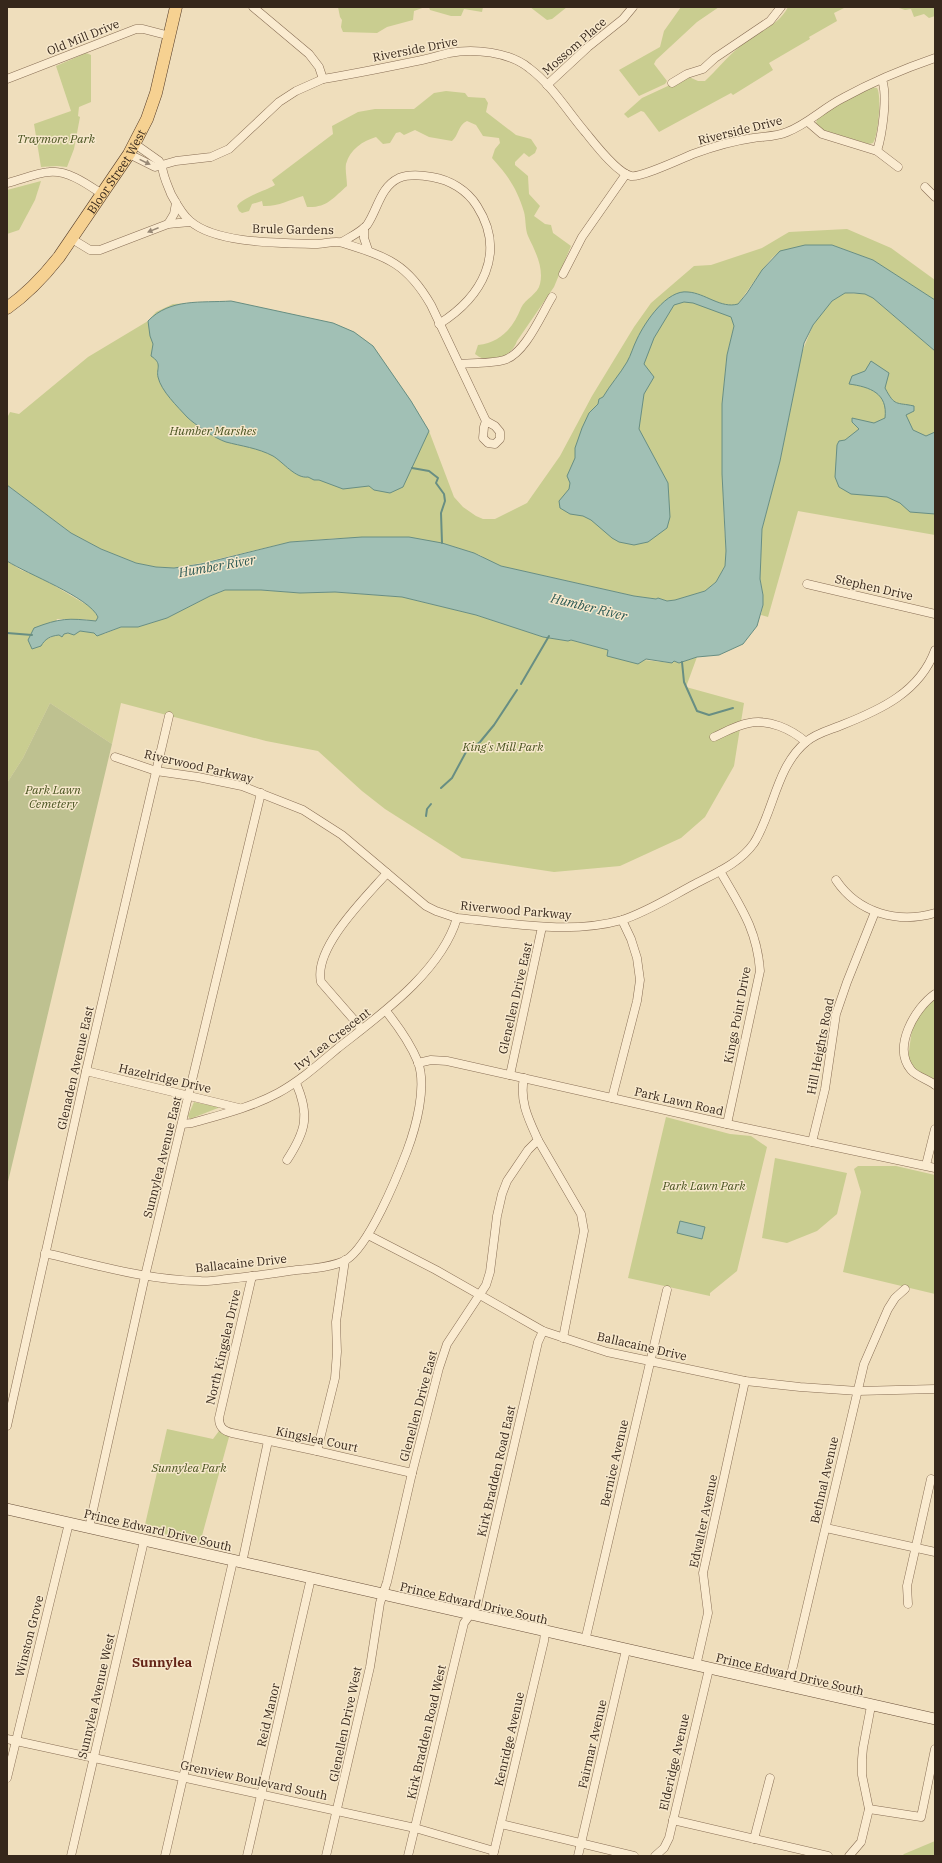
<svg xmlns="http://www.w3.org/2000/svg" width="942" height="1863" font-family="'IBM Plex Serif',serif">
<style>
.green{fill:#c9cd90}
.cemetery{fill:#bec190}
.water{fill:#a1c0b5;stroke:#688e83}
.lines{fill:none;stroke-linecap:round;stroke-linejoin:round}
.stream{stroke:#688e83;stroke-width:2}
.street-casing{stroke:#886e55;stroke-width:9}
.secondary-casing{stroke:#694f39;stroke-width:12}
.primary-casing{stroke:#553c2a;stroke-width:13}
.street{stroke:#faebd0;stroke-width:8}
.secondary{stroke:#faebd0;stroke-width:11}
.primary{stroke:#f6d191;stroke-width:12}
.oneway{fill:#988976}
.labels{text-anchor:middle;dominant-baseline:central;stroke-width:3;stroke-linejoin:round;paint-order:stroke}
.street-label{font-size:12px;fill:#36271b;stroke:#f7e8cc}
.park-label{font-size:12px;font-style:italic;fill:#495320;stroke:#f7e8cc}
.water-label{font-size:13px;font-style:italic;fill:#295752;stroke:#f7e8cc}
.neighbourhood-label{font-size:13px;font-weight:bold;fill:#652518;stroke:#f7e8cc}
</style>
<rect width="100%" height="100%" fill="#efdebc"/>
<g class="green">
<path d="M338,7H425L414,11L413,20L387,27L377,33L343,32L341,27L342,20L340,17Z"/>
<path d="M429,7H483L482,12L464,9L461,16H451L430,10Z"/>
<path d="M530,7H567L552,19L547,20Z"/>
<path d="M681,7H719L697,22L656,60L654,64L667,81L665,84L639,96L619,70L660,47L664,31Z"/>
<path d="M788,7H846L834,13L837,21L809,37L810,39L769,63L773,70L733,95L731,93L659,132L644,112L641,111L628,118L624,114L642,98L683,79L689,77L698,81H705C716,71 726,58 738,48C753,34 778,27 788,7Z"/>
<path d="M896,7H935V16L929,18L924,14L914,17L911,9L905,10Z"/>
<path d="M86,53L91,55V102L79,107L78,116L80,117L74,149L67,167L57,166L41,167L34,124L71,111L56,66Z"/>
<path d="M871,87L877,88C882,96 878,136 873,143L869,144L819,129L816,124L817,118L833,106Z"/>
<path d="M446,91L465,93L468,97L485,98L488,103L486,112L516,135L531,139L537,148L535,153L529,157L524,153L515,162V165L528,176L529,194L540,206L534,216L545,224L551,225L553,233L571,246L554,287L517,341C512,357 489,366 475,354L478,345C501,342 513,328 521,308C525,299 538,294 540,284C544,267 535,251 528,236C525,229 526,219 524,212C517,188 508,176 492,158L495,149L500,143L499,138L483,136L476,125L467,121C458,125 459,135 452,141L429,137L415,130L404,135L400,132L396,133L390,143L383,144L376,137C363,141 350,149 346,164C345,170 347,179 347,186C333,198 327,208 307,207L303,196C289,200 277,207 263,206L262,201L252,204L249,211L242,213L239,211L237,206C243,197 265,191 275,185L272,180L333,134L332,126L358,112L375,109H414L434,93Z"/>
<path d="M41,181L35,200L19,230L7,234V190Z"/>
<path d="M847,229L891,248L935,280V300L873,260L832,245L780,251L772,258L762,270L738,304L733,320L734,326L727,355L722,404V444L724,522L726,551L725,566L716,582L705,591L675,600L667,601L658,598L656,599L634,596L501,566L490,562L480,555L442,543L339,538L290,542L201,563L174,568L156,567L136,563L101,549L71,533L7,485V418L10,412L19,414L88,357L148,321L156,312L173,304L231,301L333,323L354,332L373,346L411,401L429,431L454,497L463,507L476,516L483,519H495L527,503L560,456L592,396L634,327L651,303L694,266L711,265L762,248L789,232Z"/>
<path d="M845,293L865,294L873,298L935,351V535L798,511L768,617L761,615L763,605V595L760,579L762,529L780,461L802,352L813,325L821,313L832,301Z"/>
<path d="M7,561L21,570L38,576L92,608L98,617L96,621L82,619H57L45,640L54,636L80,631L104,634L121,627H138L167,618L210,596L225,590H261L300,593L335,592L402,597L476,615L543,637L568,641L571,640L608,650L607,656L672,663L674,661L679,663L697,657L686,687L744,703L734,766L705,817L681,838L620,866L554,872L462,858L385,809L362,791L318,751L266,741L121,703L112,744L50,703L23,758L7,783Z"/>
<path d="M935,999V1079L914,1070L908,1058L912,1029L920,1013Z"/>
<path d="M194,1102L218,1107V1108L190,1119L188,1116Z"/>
<path d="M666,1117L730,1134L751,1136L767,1147L737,1271L710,1293V1296L628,1278Z"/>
<path d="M775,1158L847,1173L837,1214L817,1231L787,1243L762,1238Z"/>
<path d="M858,1166H896L935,1175V1294L843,1272L861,1192L854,1169Z"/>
<path d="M167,1429L213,1439L219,1431L229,1437L200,1543L144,1529Z"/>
<path d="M935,1841V1856H902L904,1854Z"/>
</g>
<path class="cemetery" d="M50,703L112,744L7,1186V783L23,758Z"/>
<g class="water">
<path d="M805,245H832L873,260L935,300V351L873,298L865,294L854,293H845L832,301L813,325L804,343L780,461L762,529L760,579L763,595V605L757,626L743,644L719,655L697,657L679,663L674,661L672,663L646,659L638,664L607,656L608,650L571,640L568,641L543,637L476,615L402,597L335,592L300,593L261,590H225L210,596L167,618L138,627H121L97,636L94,633L80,631L74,635L68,633L64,634L62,637L59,635C50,636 45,639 41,646L32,649L28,640L34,628C60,618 68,618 96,621L98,617C89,597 27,574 7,561V485L71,533L101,549L136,563L156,567L174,568L201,564L290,542L362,537H409L442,543L474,553L501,566L634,596L656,599L658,598L667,601L675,600L705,591L716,582L725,566L726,551L722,474V404L727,355L734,326L731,317L693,303L684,302L674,305L654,338L644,364L654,377L644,394L639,429L668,483L670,517L667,528L648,542L634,545L619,542L612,538L591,520L583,516L570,514L560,508L559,501L569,489L570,483L567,476L575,458V448L582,428L589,413L598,404L599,399L603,397C610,385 620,374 627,362C631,355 633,347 637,339C645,322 667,289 688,292C705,293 721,309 738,304L747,293L762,270L780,251Z"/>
<path d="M231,301L333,323L354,332L373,346L411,401L429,431L403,487L390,493L374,490L369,486L343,489L319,480H314L308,477C296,479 283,462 273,456C258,448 241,446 226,442C216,439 194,424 187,417C178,407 161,391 158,377C156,368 163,364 151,356L153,344L150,336L148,321C170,298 201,303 231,301Z"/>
<path d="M871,361L889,373L885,388C895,407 896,402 914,406V411L906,415L913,430L926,436L935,432V514L910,512L900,503L887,497L851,494L839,487L835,477L837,445L839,441L845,440L859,429L852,422V418L874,423L885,418C888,393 870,387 849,384L852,376L865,371Z"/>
<path d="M680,1221L705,1227L702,1239L677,1233Z"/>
</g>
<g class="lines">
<g class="stream">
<path d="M412,468L429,471L438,478L436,483L444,494L445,501L441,513L442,543"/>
<path d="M7,633L32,635"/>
<path d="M682,662L684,682L697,711L709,715L733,708"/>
<path d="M521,684L549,636"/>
<path d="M441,788L452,778L466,752L480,742L494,725L517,690"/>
<path d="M426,816L427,809L431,804"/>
</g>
<defs>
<g id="street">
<path d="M253,7L309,54L319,67L323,79"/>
<path d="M7,79L136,29H143L170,36"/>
<path d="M672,83L687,74L703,69L715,58L770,21L781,7"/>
<path d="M547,85L588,47L623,19L633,7"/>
<path d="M808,122L822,134L877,151L898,167"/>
<path d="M135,144L159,161L162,166"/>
<path d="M877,151C882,135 888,96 882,80"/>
<path d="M129,154L155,167L176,161L211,157L229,149L279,102L296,91L323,79C353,74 383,68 412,62C425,60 437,56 449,53C474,48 509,52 529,68C552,85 568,112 586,133C595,144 617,173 631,176C640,178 681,159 693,154C712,147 732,141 753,138C765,136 775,137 787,132C808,124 823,108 843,98C872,82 903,69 935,58"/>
<path d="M162,166C163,176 167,184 171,194C176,203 182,215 190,221C216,244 282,243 316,244C324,244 336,240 343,243C387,257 407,263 431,305L486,421"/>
<path d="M7,183C20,180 36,173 49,172C68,170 87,184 102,194"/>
<path d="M925,187L935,197"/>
<path d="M168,224L174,214L176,203"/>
<path d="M364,228V238L368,250"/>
<path d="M72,239L90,250H100L168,224L190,222"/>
<path d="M342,242C350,237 361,232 367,225C378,209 380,187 399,178C409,174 421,175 432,177C450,180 467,190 477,206C507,253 482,297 439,324"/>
<path d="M563,274L582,237L626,174"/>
<path d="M460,364C475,362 490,364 504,360C525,354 541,315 552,297"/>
<path d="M486,421L495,426L500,432V439L495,444L488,443L483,438L484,427Z"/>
<path d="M807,584L935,614"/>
<path d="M714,737C725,732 737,725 749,723C769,719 791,729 806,742"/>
<path d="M115,757L156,771L198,777L242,786L303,810L342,835L426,906L436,911L457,918C511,923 569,935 622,920C647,912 672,896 695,884C716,873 740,863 754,843C774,811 776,767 806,742C816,733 830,730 842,725C880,710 920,692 935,650"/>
<path d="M720,871C740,906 757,929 760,971L727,1124"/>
<path d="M836,880C858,913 898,924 935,913"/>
<path d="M935,994C915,1008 892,1047 911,1070C917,1077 928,1079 935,1085"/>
<path d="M362,1029L321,982C313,948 366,897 387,873"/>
<path d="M418,1063L431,1060L447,1061L727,1124L935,1168"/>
<path d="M86,1071L239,1108"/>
<path d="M510,1075L542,927"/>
<path d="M612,1098L637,1001L640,980L637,958L631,939L622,920"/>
<path d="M182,1124L192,1123C220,1115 252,1107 278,1093C300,1081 319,1064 338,1048C380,1015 441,972 457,918"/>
<path d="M538,1140L581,1214L584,1231L563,1338"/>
<path d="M812,1142L825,1089L836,1014L847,982L875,912"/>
<path d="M287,1160C306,1131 310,1115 296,1083"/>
<path d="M926,1165L935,1129"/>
<path d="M368,1235L436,1270L543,1331L607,1352L745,1381L800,1387L858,1391L935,1389"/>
<path d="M45,1253C96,1265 147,1280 200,1281C208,1282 218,1280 227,1279C248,1277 269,1274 289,1271C305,1269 332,1268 346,1260C369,1246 397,1177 407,1151C416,1127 427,1087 418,1062C411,1045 398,1026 386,1011"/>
<path d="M252,1276L219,1418C219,1427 223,1431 232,1433L317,1451L412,1473"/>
<path d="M7,1426L86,1071L169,716"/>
<path d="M317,1451L335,1378L337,1352L336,1322L345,1260"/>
<path d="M89,1528L145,1276L261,793"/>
<path d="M826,1528L935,1552"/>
<path d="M242,1563L268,1441"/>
<path d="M908,1604L907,1586L931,1479"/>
<path d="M585,1641L667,1290"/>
<path d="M696,1666L708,1613L703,1573L745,1381"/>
<path d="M788,1687L864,1364L888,1309L895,1298L905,1289"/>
<path d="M7,1739L415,1828L494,1851"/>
<path d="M7,1778L69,1523"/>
<path d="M869,1809L921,1817L935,1749"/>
<path d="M673,1820L828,1856"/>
<path d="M501,1824L634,1856"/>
<path d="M754,1839L770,1778"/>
<path d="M71,1856L144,1541"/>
<path d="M165,1856L233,1561"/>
<path d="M247,1856L311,1578"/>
<path d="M326,1856L370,1667L380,1603L387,1582L412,1473L439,1368L447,1344L486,1285L490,1272L497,1216L502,1194L507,1181L528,1150L538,1140C529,1120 519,1101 524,1078"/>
<path d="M408,1856L464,1623L477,1605L538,1342L543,1331"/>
<path d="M493,1856L544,1641L545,1632"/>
<path d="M578,1856L626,1650"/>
<path d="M655,1856L664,1848L669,1838L709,1669"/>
<path d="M849,1856L861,1842L869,1809L862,1775V1759L863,1748L871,1706"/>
</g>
<path id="secondary" d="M7,1509L935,1719"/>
<g id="primary">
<path id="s1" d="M7,308C27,294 44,276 59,257L129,154L147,119L156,93L176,7"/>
</g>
</defs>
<use href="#street" class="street-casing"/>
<use href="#secondary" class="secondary-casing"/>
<use href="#primary" class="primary-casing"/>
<use href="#street" class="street"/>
<use href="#secondary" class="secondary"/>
<use href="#primary" class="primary"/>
</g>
<defs><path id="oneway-solid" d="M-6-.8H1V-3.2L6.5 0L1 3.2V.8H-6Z"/></defs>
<g class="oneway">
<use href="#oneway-solid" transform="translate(145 162) rotate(26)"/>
<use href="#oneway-solid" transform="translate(153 230) rotate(158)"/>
</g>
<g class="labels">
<g class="street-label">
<text transform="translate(83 37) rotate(-22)">Old Mill Drive</text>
<text transform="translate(574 46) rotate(-41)">Mossom Place</text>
<text transform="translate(415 49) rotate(-11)">Riverside Drive</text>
<text transform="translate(740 130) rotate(-14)">Riverside Drive</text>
<text stroke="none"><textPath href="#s1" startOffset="176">Bloor Street West</textPath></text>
<text transform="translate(293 229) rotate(1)">Brule Gardens</text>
<text transform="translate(874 587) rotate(13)">Stephen Drive</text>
<text transform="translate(199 766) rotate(13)">Riverwood Parkway</text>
<text transform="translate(516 910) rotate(5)">Riverwood Parkway</text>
<text transform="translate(515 998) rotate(-77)">Glenellen Drive East</text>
<text transform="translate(737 1015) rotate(-79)">Kings Point Drive</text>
<text transform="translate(332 1039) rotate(-38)">Ivy Lea Crescent</text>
<text transform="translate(820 1046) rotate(-79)">Hill Heights Road</text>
<text transform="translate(75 1068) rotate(-77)">Glenaden Avenue East</text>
<text transform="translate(165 1078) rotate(13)">Hazelridge Drive</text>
<text transform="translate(679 1101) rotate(13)">Park Lawn Road</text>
<text transform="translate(162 1157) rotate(-76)">Sunnylea Avenue East</text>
<text transform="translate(241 1263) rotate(-6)">Ballacaine Drive</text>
<text transform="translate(642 1346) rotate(13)">Ballacaine Drive</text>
<text transform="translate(223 1347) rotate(-77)">North Kingslea Drive</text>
<text transform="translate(418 1406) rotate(-75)">Glenellen Drive East</text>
<text transform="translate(317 1439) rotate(12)">Kingslea Court</text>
<text transform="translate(614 1463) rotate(-77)">Bernice Avenue</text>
<text transform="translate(496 1471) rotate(-77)">Kirk Bradden Road East</text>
<text transform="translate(824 1480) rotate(-77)">Bethnal Avenue</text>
<text transform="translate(703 1521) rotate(-78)">Edwalter Avenue</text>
<text transform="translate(158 1530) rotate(13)">Prince Edward Drive South</text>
<text transform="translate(474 1603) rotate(13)">Prince Edward Drive South</text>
<text transform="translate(29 1636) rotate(-76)">Winston Grove</text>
<text transform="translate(790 1674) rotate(13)">Prince Edward Drive South</text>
<text transform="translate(96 1696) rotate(-77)">Sunnylea Avenue West</text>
<text transform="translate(268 1715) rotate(-77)">Reid Manor</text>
<text transform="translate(345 1724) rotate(-78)">Glenellen Drive West</text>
<text transform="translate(426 1732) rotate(-77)">Kirk Bradden Road West</text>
<text transform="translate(509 1739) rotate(-77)">Kenridge Avenue</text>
<text transform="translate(592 1744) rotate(-77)">Fairmar Avenue</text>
<text transform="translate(674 1762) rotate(-77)">Elderidge Avenue</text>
<text transform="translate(254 1780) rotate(12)">Grenview Boulevard South</text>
</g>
<g class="park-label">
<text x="56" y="138">Traymore Park</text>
<text x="213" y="430">Humber Marshes</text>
<text x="503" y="746">King's Mill Park</text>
<text x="53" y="789">Park Lawn<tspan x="53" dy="14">Cemetery</tspan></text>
<text x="704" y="1185">Park Lawn Park</text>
<text x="189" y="1467">Sunnylea Park</text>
</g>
<g class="water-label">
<text transform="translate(217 566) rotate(-10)">Humber River</text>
<text transform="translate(589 607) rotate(14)">Humber River</text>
</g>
<g class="neighbourhood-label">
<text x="162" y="1662">Sunnylea</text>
</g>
</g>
<rect width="942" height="1863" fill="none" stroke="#36271b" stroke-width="16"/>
</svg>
